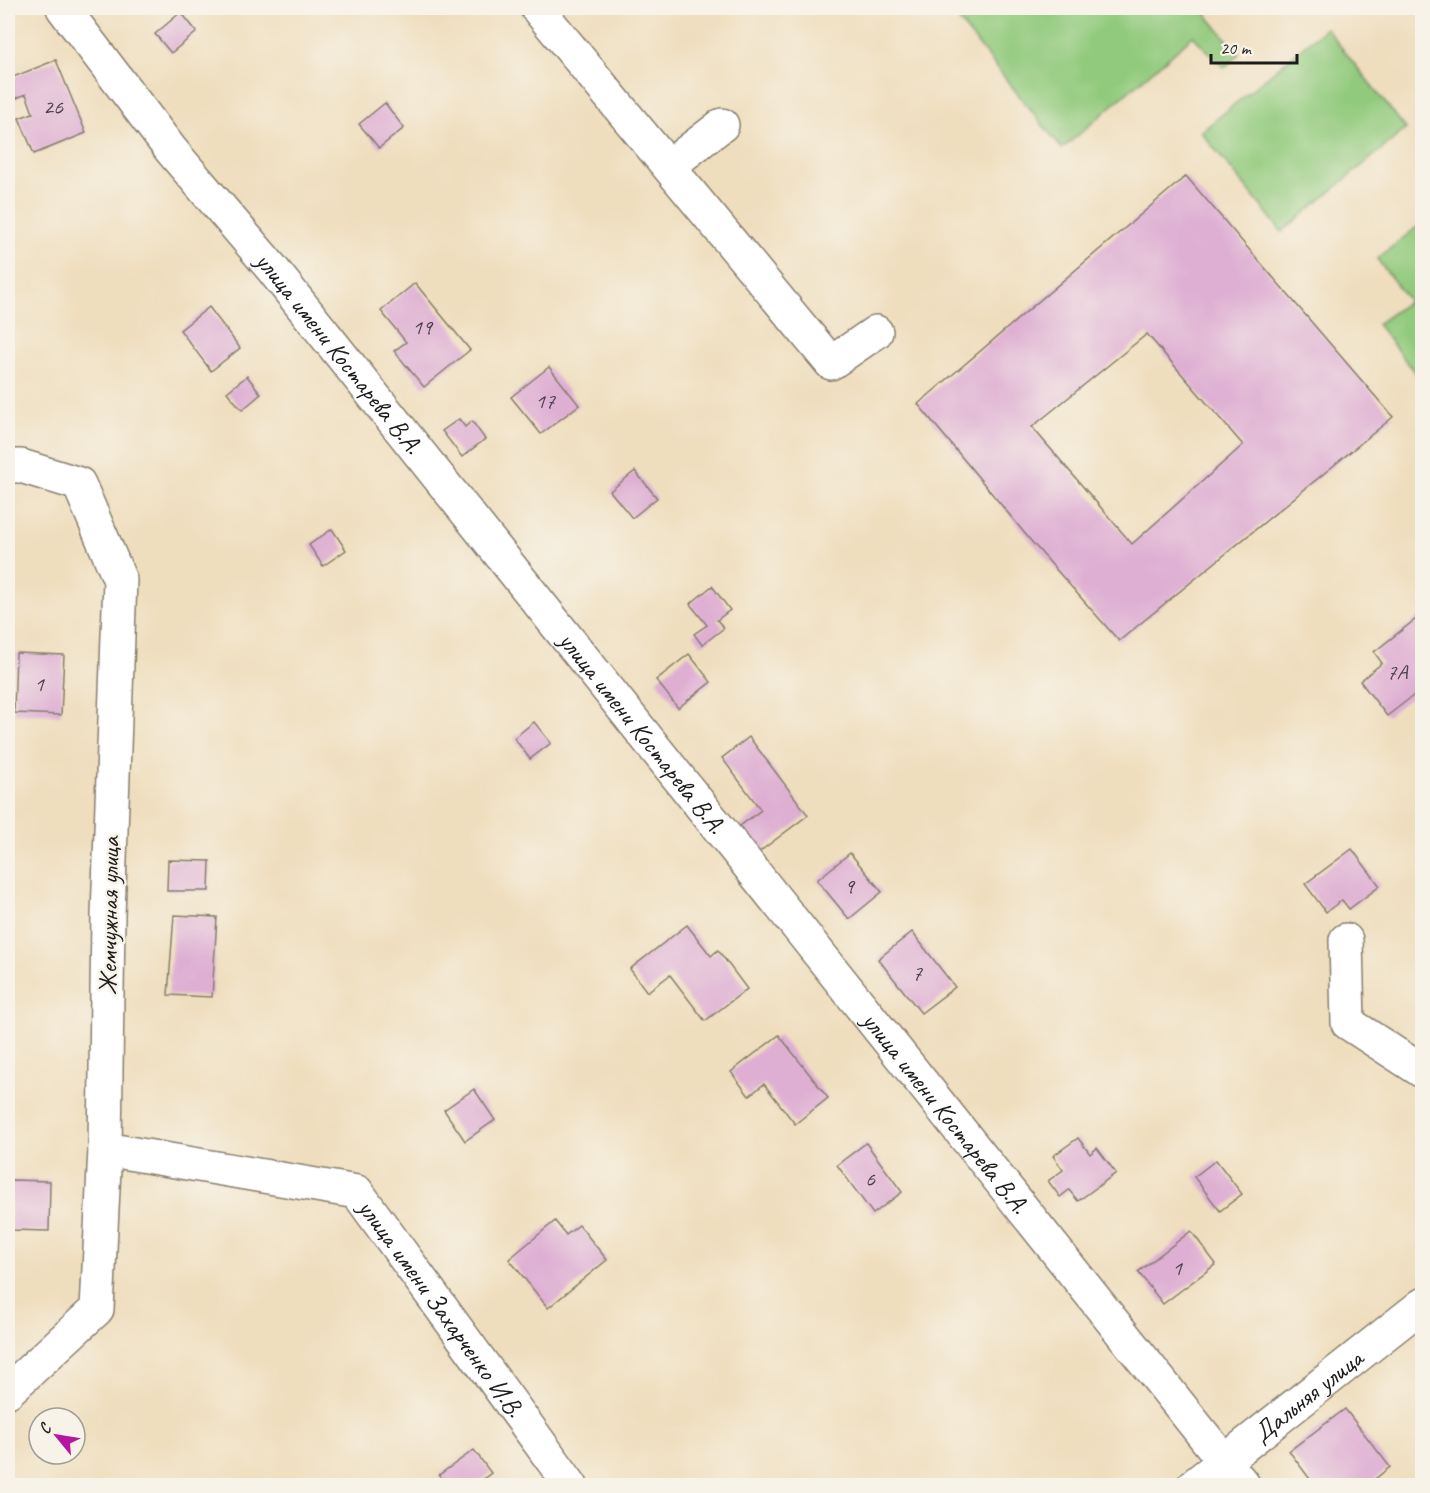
<svg xmlns="http://www.w3.org/2000/svg" width="1430" height="1493" font-family="Caveat,sans-serif">
<style>
.green{fill:#92ca7d;stroke:#57734c;stroke-width:1.5}
.building{fill:#deafd3;fill-rule:evenodd}
.lines{fill:none;stroke-linecap:round;stroke-linejoin:round}
.minor-casing{stroke:#867d6d;stroke-width:36}
.minor{stroke:#fff;stroke-width:33}
.labels{text-anchor:middle;dominant-baseline:central;stroke-width:5;stroke-linejoin:round;paint-order:stroke}
.number-label{font-size:22px;fill:#4c414a}
.street-label{font-size:26px;fill:#1c1c1c;stroke:#f7f3e8}
</style>
<rect width="100%" height="100%" fill="#f7f3e8"/>
<filter id="ink" filterUnits="userSpaceOnUse"><feTurbulence type="fractalNoise" baseFrequency=".0167" numOctaves="2"/><feDisplacementMap in="SourceGraphic" scale="12" xChannelSelector="R" yChannelSelector="G"/><feConvolveMatrix kernelMatrix="1 2 1 2 8 2 1 2 1" color-interpolation-filters="sRGB"/></filter>
<filter id="wash" filterUnits="userSpaceOnUse"><feTurbulence type="fractalNoise" baseFrequency=".008" numOctaves="4" result="noise"/><feDisplacementMap in="SourceGraphic" scale="24" xChannelSelector="R" yChannelSelector="G"/><feGaussianBlur stdDeviation="1.35" result="paint"/><feColorMatrix in="noise" values="0 0 0 0 0 0 0 0 0 0 0 0 0 0 0 0 0 1.4 0 .05"/><feComposite in="paint" operator="in"/></filter>
<g filter="url(#wash)">
<rect width="100%" height="100%" fill="#efdebe"/>
<g class="green">
<path d="M949,8H1201L1239,54L1224,68L1193,36L1062,149Z"/>
<path d="M1326,28L1406,129L1282,232L1201,132Z"/>
<path d="M1422,223V382L1377,324L1409,301L1377,259Z"/>
</g>
<g id="blocks">
<g class="building">
<path d="M181,12L197,32L171,53L155,34Z"/>
<path d="M56,60L86,133L34,154L19,118L33,113L26,94L10,101L8,79Z"/>
<path d="M385,103L404,128L379,148L359,124Z"/>
<path d="M1186,176L1393,417L1119,641L1031,541L918,404ZM1147,334L1243,445L1132,544L1032,427Z"/>
<path d="M415,283L470,350L424,387L394,351L406,342L381,311Z"/>
<path d="M209,307L240,348L211,371L180,330Z"/>
<path d="M549,367L579,405L541,434L511,397Z"/>
<path d="M247,376L261,394L242,410L227,392Z"/>
<path d="M459,419L465,427L472,421L485,439L462,457L442,431Z"/>
<path d="M635,471L657,498L632,518L610,491Z"/>
<path d="M332,529L346,550L323,566L309,545Z"/>
<path d="M712,586L730,610L717,620L724,628L702,645L694,634L707,625L690,604Z"/>
<path d="M1421,615L1422,689L1387,716L1360,681L1382,663L1374,652Z"/>
<path d="M16,653L64,655L61,715L14,713Z"/>
<path d="M689,654L711,682L678,708L656,680Z"/>
<path d="M534,722L551,743L530,759L514,738Z"/>
<path d="M749,737L808,815L759,852L740,826L761,810L722,758Z"/>
<path d="M1352,849L1380,886L1349,909L1342,900L1326,912L1305,884Z"/>
<path d="M850,853L882,892L849,919L817,880Z"/>
<path d="M168,860L210,861L209,891H167Z"/>
<path d="M174,915L217,917L212,997L168,995Z"/>
<path d="M687,925L711,956L718,950L747,989L705,1021L670,975L647,992L630,969Z"/>
<path d="M912,932L955,987L921,1013L878,959Z"/>
<path d="M779,1035L828,1098L795,1124L764,1084L749,1096L731,1072Z"/>
<path d="M474,1089L495,1120L465,1141L444,1110Z"/>
<path d="M1078,1138L1090,1154L1097,1148L1116,1173L1078,1201L1069,1190L1060,1197L1048,1181L1063,1170L1053,1156Z"/>
<path d="M866,1143L902,1192L873,1214L837,1165Z"/>
<path d="M1216,1160L1242,1194L1220,1211L1194,1177Z"/>
<path d="M11,1180L50,1181L49,1231L10,1230Z"/>
<path d="M555,1221L566,1235L579,1225L607,1260L548,1308L509,1259Z"/>
<path d="M1191,1231L1216,1264L1163,1304L1138,1272Z"/>
<path d="M1345,1409L1390,1467L1366,1486H1315L1289,1451Z"/>
<path d="M474,1450L491,1473L474,1486H447L439,1475Z"/>
</g>
</g>
</g>
<g filter="url(#ink)">
<use href="#blocks" fill-opacity="0" stroke="#867d6d" stroke-width="1.5"/>
<g class="lines">
<defs>
<g id="minor">
<path id="s1" d="M63,8L171,150L270,266L1244,1486"/>
<path d="M537,8L831,363L876,332"/>
<path d="M669,166L722,125"/>
<path d="M8,466H21L79,484L120,580L108,915L105,1149L97,1309L8,1391"/>
<path d="M1346,940L1348,1023L1422,1071"/>
<path id="s2" d="M105,1149L357,1192L571,1486"/>
<path id="s3" d="M1193,1486L1422,1305"/>
</g>
</defs>
<use href="#minor" class="minor-casing"/>
<use href="#minor" class="minor"/>
</g>
</g>
<g class="labels">
<g class="number-label">
<text x="53" y="107">26</text>
<text x="422" y="327">19</text>
<text x="545" y="401">17</text>
<text x="1397" y="672">7А</text>
<text x="39" y="684">1</text>
<text x="849" y="886">9</text>
<text x="917" y="973">7</text>
<text x="870" y="1179">6</text>
<text x="1177" y="1268">1</text>
</g>
<g class="street-label">
<text stroke="none"><textPath href="#s1" startOffset="442">улица имени Костарева В.А.</textPath></text>
<text stroke="none"><textPath href="#s1" startOffset="928">улица имени Костарева В.А.</textPath></text>
<text transform="translate(109 916) rotate(-89)">Жемчужная улица</text>
<text stroke="none"><textPath href="#s1" startOffset="1414">улица имени Костарева В.А.</textPath></text>
<text stroke="none"><textPath href="#s2" startOffset="399">улица имени Захарченко И.В.</textPath></text>
<text stroke="none"><textPath href="#s3" startOffset="146">Дальняя улица</textPath></text>
</g>
</g>
<rect width="1430" height="1493" fill="none" stroke="#f7f3e8" stroke-width="30"/>
<g transform="translate(57 1436) rotate(300)"><circle r="28" fill="#f7f3e8" stroke="#9f9d96" stroke-width="1.5"/>
<path d="M0-4.5L10 22L0 15L-10 22Z" fill="#b5179e"/>
<text y="-9" font-size="16" font-weight="bold" text-anchor="middle" fill="#1c1c1c">С</text>
</g>
<path d="M1211 54v9h86v-9" fill="none" stroke="#1c1c1c" stroke-width="3"/>
<text x="1220" y="54" font-size="18" fill="#1c1c1c" stroke="#f7f3e8" stroke-width="4.5" paint-order="stroke">20 m</text>
</svg>
